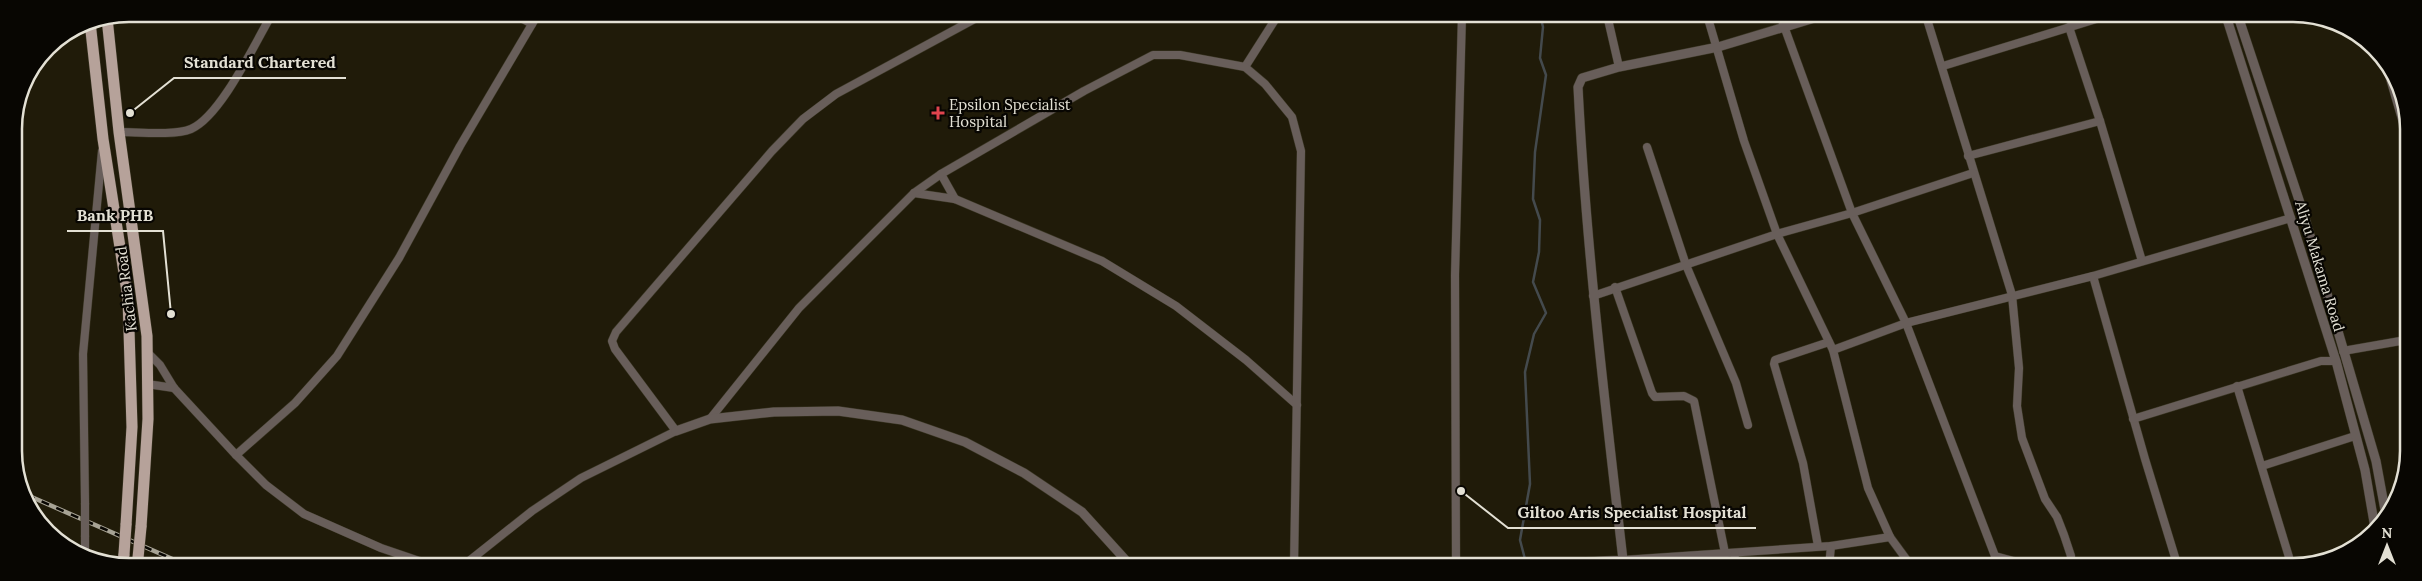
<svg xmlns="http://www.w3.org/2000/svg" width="2422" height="581" font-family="Lora,serif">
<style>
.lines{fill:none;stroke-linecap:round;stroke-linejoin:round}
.stream{stroke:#444a4d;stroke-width:2.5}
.minor-casing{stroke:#3b3725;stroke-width:9}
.tertiary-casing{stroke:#3b3725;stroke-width:10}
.primary-casing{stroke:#3b3725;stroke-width:12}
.minor{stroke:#685e5a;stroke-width:8}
.tertiary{stroke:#685e5a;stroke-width:9}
.primary{stroke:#b6a29a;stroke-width:11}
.rail-casing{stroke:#a7a395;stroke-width:4.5}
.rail{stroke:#080602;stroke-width:2.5;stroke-dasharray:8;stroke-linecap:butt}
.minor-bridge-casing{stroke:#3b3725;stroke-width:9;stroke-linecap:butt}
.primary-bridge-casing{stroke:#3b3725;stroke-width:12;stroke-linecap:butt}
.minor-bridge{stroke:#685e5a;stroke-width:8}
.primary-bridge{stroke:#b6a29a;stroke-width:11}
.health-dot{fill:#e0444e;stroke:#080602;stroke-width:2}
.labels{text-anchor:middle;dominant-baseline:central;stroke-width:4.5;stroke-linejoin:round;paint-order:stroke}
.poi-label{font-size:15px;fill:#e3e0d4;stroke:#080602;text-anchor:start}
.street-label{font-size:15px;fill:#e3e0d4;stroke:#080602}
.rim{fill:none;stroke:#e3e0d4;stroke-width:2.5}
.leader{fill:none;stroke:#e3e0d4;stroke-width:2}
.callout-dot{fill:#e3e0d4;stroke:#080602;stroke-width:2}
.callout-label{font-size:16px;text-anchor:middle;font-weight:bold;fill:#e3e0d4;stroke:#080602;stroke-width:4.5;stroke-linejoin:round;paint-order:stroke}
</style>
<rect width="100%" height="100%" fill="#201b09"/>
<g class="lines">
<path class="stream" d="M1526,563L1520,540L1530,484L1525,372L1534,334L1546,313L1533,282L1539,252L1540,220L1533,199L1535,152L1546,75L1540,58L1543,27L1540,15"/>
<defs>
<g id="minor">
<path d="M514,14L532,24"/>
<path d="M1607,15L1619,67"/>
<path d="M1707,15L1744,141L1777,234L1833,350L1868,488L1890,537L1912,567"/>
<path d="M1780,15L1852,213L1906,323L1995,556V567"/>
<path d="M1926,16L2012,295L2019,368L2017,406L2022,438L2045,499L2057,517L2064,535L2071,556L2069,567"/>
<path d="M2069,27L2100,121L2142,261"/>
<path d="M1943,66L2106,16"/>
<path d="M1245,67L1278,15"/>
<path d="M2389,75L2406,133"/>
<path d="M119,132C138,132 174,136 191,129C221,116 255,43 272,14"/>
<path d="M1647,147L1686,265L1736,383L1748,425"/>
<path d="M1968,156L2100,121"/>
<path d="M941,174L955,199"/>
<path d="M914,193L955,199L1102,261L1176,306L1246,360L1297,405"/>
<path d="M2093,276L2145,459L2178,567"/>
<path d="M1615,287L1652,393L1655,397L1684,396L1694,401L1725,553"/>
<path d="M1593,296L1777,234L1852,213L1973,173"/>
<path d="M1833,350L1906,323L2093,276L2291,218"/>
<path d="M2343,351L2406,340"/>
<path d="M147,352L160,365L174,388L236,455L266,485L304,514L381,548L431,565"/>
<path d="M147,384L174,388"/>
<path d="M2237,386L2292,567"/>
<path d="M710,419L799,308L914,193L941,174L1084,91L1153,55H1180L1245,67L1265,84L1292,117L1301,151L1294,566"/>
<path d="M2133,419L2321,361H2336"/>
<path d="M236,455L295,403L337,356L399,258L460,146L538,14"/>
<path d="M2262,466L2355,436"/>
<path d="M85,503L83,354L102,151"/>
<path d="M1818,546L1803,463L1774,364L1775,360L1829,342"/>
<path d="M85,553V537"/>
<path d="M1995,556L2035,567"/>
<path d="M1623,560L1831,546L1890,537"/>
<path d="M464,565L532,511L581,478L676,431L615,349L612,341L616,332L772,151L803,119L836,94L982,15"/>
<path d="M1456,566L1455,275L1462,15"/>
<path d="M1734,566L1735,553"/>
<path d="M1829,567L1831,546"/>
<path d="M2239,567L2308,563"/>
</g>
<g id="tertiary">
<path d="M2226,16L2336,361L2365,470L2375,528"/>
<path d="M2238,16L2304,215L2376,461L2385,510"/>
<path d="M676,431L710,419L774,412L838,411L902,420L965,442L1024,473L1082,512L1131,566"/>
<path d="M1508,566L1623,560C1605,403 1586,246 1578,87L1582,78L1619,67L1718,47L1821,16"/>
</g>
<g id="primary">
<path d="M107,18L119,132L147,336L148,419L141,527"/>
<path d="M90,22L103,139L128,298L132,427L126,525"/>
<path d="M123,565L124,554"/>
</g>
</defs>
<use href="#minor" class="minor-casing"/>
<use href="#tertiary" class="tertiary-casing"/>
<use href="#primary" class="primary-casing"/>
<use href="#minor" class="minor"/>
<use href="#tertiary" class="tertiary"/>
<use href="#primary" class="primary"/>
<defs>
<path id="rail" d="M27,495L186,565"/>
</defs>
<use href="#rail" class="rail-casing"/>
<use href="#rail" class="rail"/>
<defs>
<path id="minor-bridge" d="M85,537V503"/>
<g id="primary-bridge">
<path d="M124,554L126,525"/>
<path d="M138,558L141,527"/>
</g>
</defs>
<use href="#minor-bridge" class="minor-bridge-casing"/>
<use href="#primary-bridge" class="primary-bridge-casing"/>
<use href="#minor-bridge" class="minor-bridge"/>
<use href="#primary-bridge" class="primary-bridge"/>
</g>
<path class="health-dot" d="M935.5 105.5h5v5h5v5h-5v5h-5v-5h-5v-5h5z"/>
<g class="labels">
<g class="poi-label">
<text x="949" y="104">Epsilon Specialist<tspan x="949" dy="17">Hospital</tspan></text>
</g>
<g class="street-label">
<text transform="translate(2320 266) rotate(73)">Aliyu Makama Road</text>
<text transform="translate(126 289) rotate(-97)">Kachia Road</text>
</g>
</g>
<path d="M0 0H2422V581H0ZM129 22H2293A107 107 0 0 1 2400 129V451A107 107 0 0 1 2293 558H129A107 107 0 0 1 22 451V129A107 107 0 0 1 129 22Z" fill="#080602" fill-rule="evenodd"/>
<path class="rim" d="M129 22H2293A107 107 0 0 1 2400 129V451A107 107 0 0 1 2293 558H129A107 107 0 0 1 22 451V129A107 107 0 0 1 129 22Z"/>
<path class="leader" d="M130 113L174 78H346M171 314L163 231H67M1461 491L1508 528H1756"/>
<g class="callout-dot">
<circle cx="130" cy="113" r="5"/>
<circle cx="171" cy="314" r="5"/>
<circle cx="1461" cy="491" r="5"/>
</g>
<g class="callout-label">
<text x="260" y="68">Standard Chartered</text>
<text x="115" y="221">Bank PHB</text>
<text x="1632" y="518">Giltoo Aris Specialist Hospital</text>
</g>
<g transform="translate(2387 546)" stroke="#080602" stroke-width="4" paint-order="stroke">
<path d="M0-4L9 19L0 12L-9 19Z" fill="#e3e0d4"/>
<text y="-8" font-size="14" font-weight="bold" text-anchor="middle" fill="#e3e0d4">N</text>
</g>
</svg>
